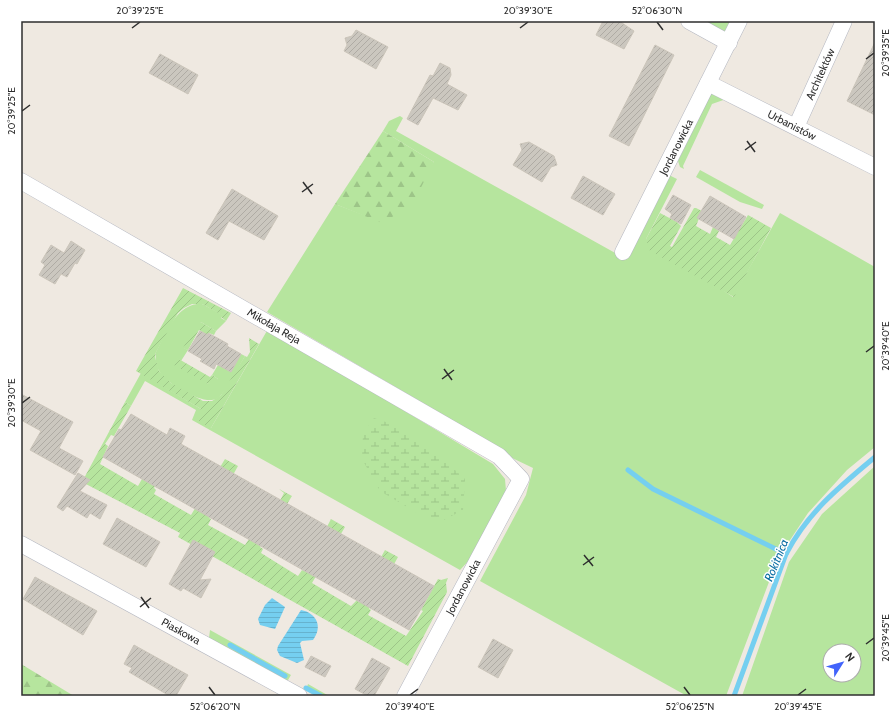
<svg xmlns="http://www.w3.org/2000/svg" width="896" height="717" font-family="Cabin,sans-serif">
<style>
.grass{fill:#b6e59e;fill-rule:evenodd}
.forest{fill:url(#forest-firs)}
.wetland{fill:url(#wetland-marsh)}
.garden{fill:url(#garden-furrows)}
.water{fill:url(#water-rules)}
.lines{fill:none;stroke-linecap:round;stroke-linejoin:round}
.stream{stroke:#75cff0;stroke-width:5}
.building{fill:url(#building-hatch);stroke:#cbc5ba}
.street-casing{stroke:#b4b7c1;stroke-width:17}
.street{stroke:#fff;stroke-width:16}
.ticks{fill:none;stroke:#2e2e2e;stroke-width:1.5}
.labels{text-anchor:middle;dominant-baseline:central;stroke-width:3;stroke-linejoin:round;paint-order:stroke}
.street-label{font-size:11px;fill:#2e2e2e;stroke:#fff}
.water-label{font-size:12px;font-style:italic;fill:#0d6fa3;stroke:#fff}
.neatline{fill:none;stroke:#2e2e2e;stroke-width:1.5}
.ticks-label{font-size:10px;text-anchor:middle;fill:#2e2e2e}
</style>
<defs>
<pattern id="forest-firs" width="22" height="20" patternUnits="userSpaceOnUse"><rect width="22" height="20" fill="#b6e59e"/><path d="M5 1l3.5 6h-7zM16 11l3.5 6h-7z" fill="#9dc588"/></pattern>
<pattern id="wetland-marsh" width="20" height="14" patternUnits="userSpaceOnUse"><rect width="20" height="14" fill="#b6e59e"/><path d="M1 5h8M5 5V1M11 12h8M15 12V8" fill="none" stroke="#9dc588"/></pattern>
<pattern id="garden-furrows" width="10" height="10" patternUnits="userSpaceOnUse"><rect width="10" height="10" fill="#b6e59e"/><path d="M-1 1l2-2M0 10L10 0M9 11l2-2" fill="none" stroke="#9dc588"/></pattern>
<pattern id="water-rules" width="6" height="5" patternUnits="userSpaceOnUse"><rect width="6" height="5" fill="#75cff0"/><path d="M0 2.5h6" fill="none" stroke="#66b2ce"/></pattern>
<pattern id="building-hatch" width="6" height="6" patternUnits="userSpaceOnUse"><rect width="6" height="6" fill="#cbc7bf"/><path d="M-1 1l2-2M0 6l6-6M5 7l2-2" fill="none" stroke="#afaba4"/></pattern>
</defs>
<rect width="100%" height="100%" fill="#efe9e1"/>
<g class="grass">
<path d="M713,90L729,98L712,104L683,166L684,169L680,167L678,161Z"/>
<path d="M400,116L403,118L396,131L626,259L667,174L677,179L646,239L733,297L780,213L875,267V447L847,470L808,513L778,558L726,696H687L480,581L526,495L533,468L506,455L500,448L267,312L335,204L382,222L434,162L383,131L389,121Z"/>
<path d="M700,170L764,205L762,209L740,202L696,177Z"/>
<path d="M197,304H202L223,315L221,318L226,321L216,331L201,322L184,348L188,350L181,361L177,358L208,384L218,379L212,375L218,365L231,372L241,354L245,356C239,366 225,395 216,399C203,405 170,385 162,375C156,368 155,360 156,352C166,334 175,307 197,304Z"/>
<path d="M268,329L493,464L505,479L506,491L472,557L460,570L192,420L196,410L145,381L131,406L125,402L141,373L201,409L211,428Z"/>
<path d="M875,466V696H742L789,562L822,514ZM830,651H854V675H830Z"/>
<path d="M210,630L291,675L288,680H285L209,638Z"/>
<path d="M308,684L329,696H317L306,690Z"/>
</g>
<g class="forest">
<path d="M706,21H734L728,35Z"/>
<path d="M383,131L434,162L412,205L382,223L335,204Z"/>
<path d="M21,664L74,696H21Z"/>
</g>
<path class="wetland" d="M374,418L403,428L436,453L465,479L463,510L436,524L380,491L362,459L363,434Z"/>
<g class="garden">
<path d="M694,208H696L702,211L696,226L710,234L713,227L719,231L716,237L730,245L748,215L771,228L734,297L650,251L646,239L660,213L677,222L681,226L670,246L672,247Z"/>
<path d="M183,288L231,313L226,321L221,317L222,315L202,304H192L184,308L178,313L156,352L155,357L159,371L171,383L203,401H212L221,395L245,356L247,357L250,352L249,338L259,344L211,428L195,419L201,409L136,371Z"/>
<path d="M201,322L216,331L214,335L209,333L207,335L199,330L188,350L183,348L196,325Z"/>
<path d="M177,358L210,377L212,375L218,379L216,383L208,384L174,365V363Z"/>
<path d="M125,402L131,406L114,436L111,435L105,444L108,446L100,464L138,486L167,435L182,442L154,488L156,490L154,494L191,515L225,459L238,466L209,518L211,519L208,525L245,545L255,530L272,516L284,493L279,489L292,496L260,547L263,549L261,553L298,576L302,570L304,571L331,519L345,527L312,583L351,606L357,600L385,550L398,557L369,609L371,610L368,615L406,636L423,611L421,610L438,579L441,580L448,578L446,583L447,592L408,666L178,537L180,533L82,482Z"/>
</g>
<g class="water">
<path d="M272,598L285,607L275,629L260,625L258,619L265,605Z"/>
<path d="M301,610C317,613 323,627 313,640L302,641L300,643L304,660L297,663L280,656L277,650L278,646Z"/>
</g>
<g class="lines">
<g class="stream">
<path d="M628,470L653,489L786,554"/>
<path d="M230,645L285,676"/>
<path d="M306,688L321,696"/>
<path d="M734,696L786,554C808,512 839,487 875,457"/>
</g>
</g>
<g class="building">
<path d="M603,21H619L634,31L624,49L596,35Z"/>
<path d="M356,30L388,47L376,69L344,51L347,45L345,38L352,36Z"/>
<path d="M875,42V115L847,101Z"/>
<path d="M655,45L674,55L629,146L609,136Z"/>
<path d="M160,54L198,75L188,94L149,73Z"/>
<path d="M440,63L450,68L451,75L447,84L467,95L458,110L433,98L418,125L407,119L430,75L433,76Z"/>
<path d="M529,142L554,156L557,165L551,167L542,182L513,165L522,150L520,144Z"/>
<path d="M583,176L615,194L603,215L571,198Z"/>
<path d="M232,189L278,216L264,240L229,221L218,240L206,233Z"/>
<path d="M673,195L691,205L681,224L670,218L672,214L665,209Z"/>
<path d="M710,196L746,217L734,239L697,218Z"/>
<path d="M71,241L85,250L77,264L75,263L67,277L61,274L55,284L39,275L45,265L41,262L51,245L64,253Z"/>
<path d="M200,331L208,335V333L221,340L228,344L227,346L241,354L231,372L216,364L214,369L200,361L202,359L188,351Z"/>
<path d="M21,394L73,422L59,448L83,461L75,475L30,450L41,431L21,420Z"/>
<path d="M131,414L167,435L170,428L185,436L181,444L434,586L409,630L103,457L119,429L121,430Z"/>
<path d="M78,473L90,480L80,491L107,505L100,519L90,513L87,518L67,506L63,511L57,507Z"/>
<path d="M117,518L160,542L146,567L103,544Z"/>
<path d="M193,540L215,552L200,580L211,579L201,598L183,588L181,591L169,584Z"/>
<path d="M35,577L97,611L83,635L23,599Z"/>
<path d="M493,639L513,650L498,678L478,667Z"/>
<path d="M134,645L188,675L177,694L168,695L129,672L132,668L124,664Z"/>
<path d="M311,656L331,666L325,677L305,667Z"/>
<path d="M372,658L390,668L374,696H368L355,689Z"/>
</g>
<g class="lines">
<defs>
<g id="street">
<path d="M689,21L729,43"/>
<path d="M708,83L875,167"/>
<path d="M796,127L844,21"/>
<path d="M21,181L499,456L521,479L405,696"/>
<path d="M623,252L739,21"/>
<path d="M21,544L299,696"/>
</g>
</defs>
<use href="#street" class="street-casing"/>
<use href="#street" class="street"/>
</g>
<path class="ticks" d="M657,22L663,30M132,28L140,22M520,28L528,22M866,59L874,53M22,111L30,105M747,141L755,152M745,150L756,142M303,182L312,194M302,192L313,184M866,352L874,346M444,369L452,380M442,379L454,370M22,403L30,397M584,555L593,566M583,565L594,557M141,597L149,608M140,607L151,598M866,644L874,638M209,687L215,695M684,687L690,695M410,695L418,689M798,695L806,689"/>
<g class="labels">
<g class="street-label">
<text transform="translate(820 74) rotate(-66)">Architektów</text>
<text transform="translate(792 125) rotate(27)">Urbanistów</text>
<text transform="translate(676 147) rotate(-63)">Jordanowicka</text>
<text transform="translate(274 326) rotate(30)">Mikołaja Reja</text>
<text transform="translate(463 587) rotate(-62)">Jordanowicka</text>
<text transform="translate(181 631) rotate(29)">Piaskowa</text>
</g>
<g class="water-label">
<text transform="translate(776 560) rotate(-68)">Rokitnica</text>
</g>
</g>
<rect width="896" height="717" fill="none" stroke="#ffffff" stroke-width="44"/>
<g transform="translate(842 663) rotate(53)"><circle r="19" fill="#ffffff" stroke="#ababab"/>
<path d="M0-3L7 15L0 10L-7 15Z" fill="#4264fb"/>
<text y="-6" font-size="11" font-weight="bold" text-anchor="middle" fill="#2e2e2e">N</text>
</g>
<rect x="22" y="22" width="852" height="673" class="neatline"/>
<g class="ticks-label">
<text x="140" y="14">20°39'25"E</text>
<text x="528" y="14">20°39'30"E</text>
<text x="657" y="14">52°06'30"N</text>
<text transform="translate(885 53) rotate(-90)" y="4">20°39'35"E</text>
<text transform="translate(11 111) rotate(-90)" y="4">20°39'25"E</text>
<text transform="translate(885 346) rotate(-90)" y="4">20°39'40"E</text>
<text transform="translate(11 403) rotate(-90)" y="4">20°39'30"E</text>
<text transform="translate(885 638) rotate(-90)" y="4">20°39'45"E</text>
<text x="215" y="710">52°06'20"N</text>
<text x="410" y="710">20°39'40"E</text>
<text x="690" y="710">52°06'25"N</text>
<text x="798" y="710">20°39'45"E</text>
</g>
</svg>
